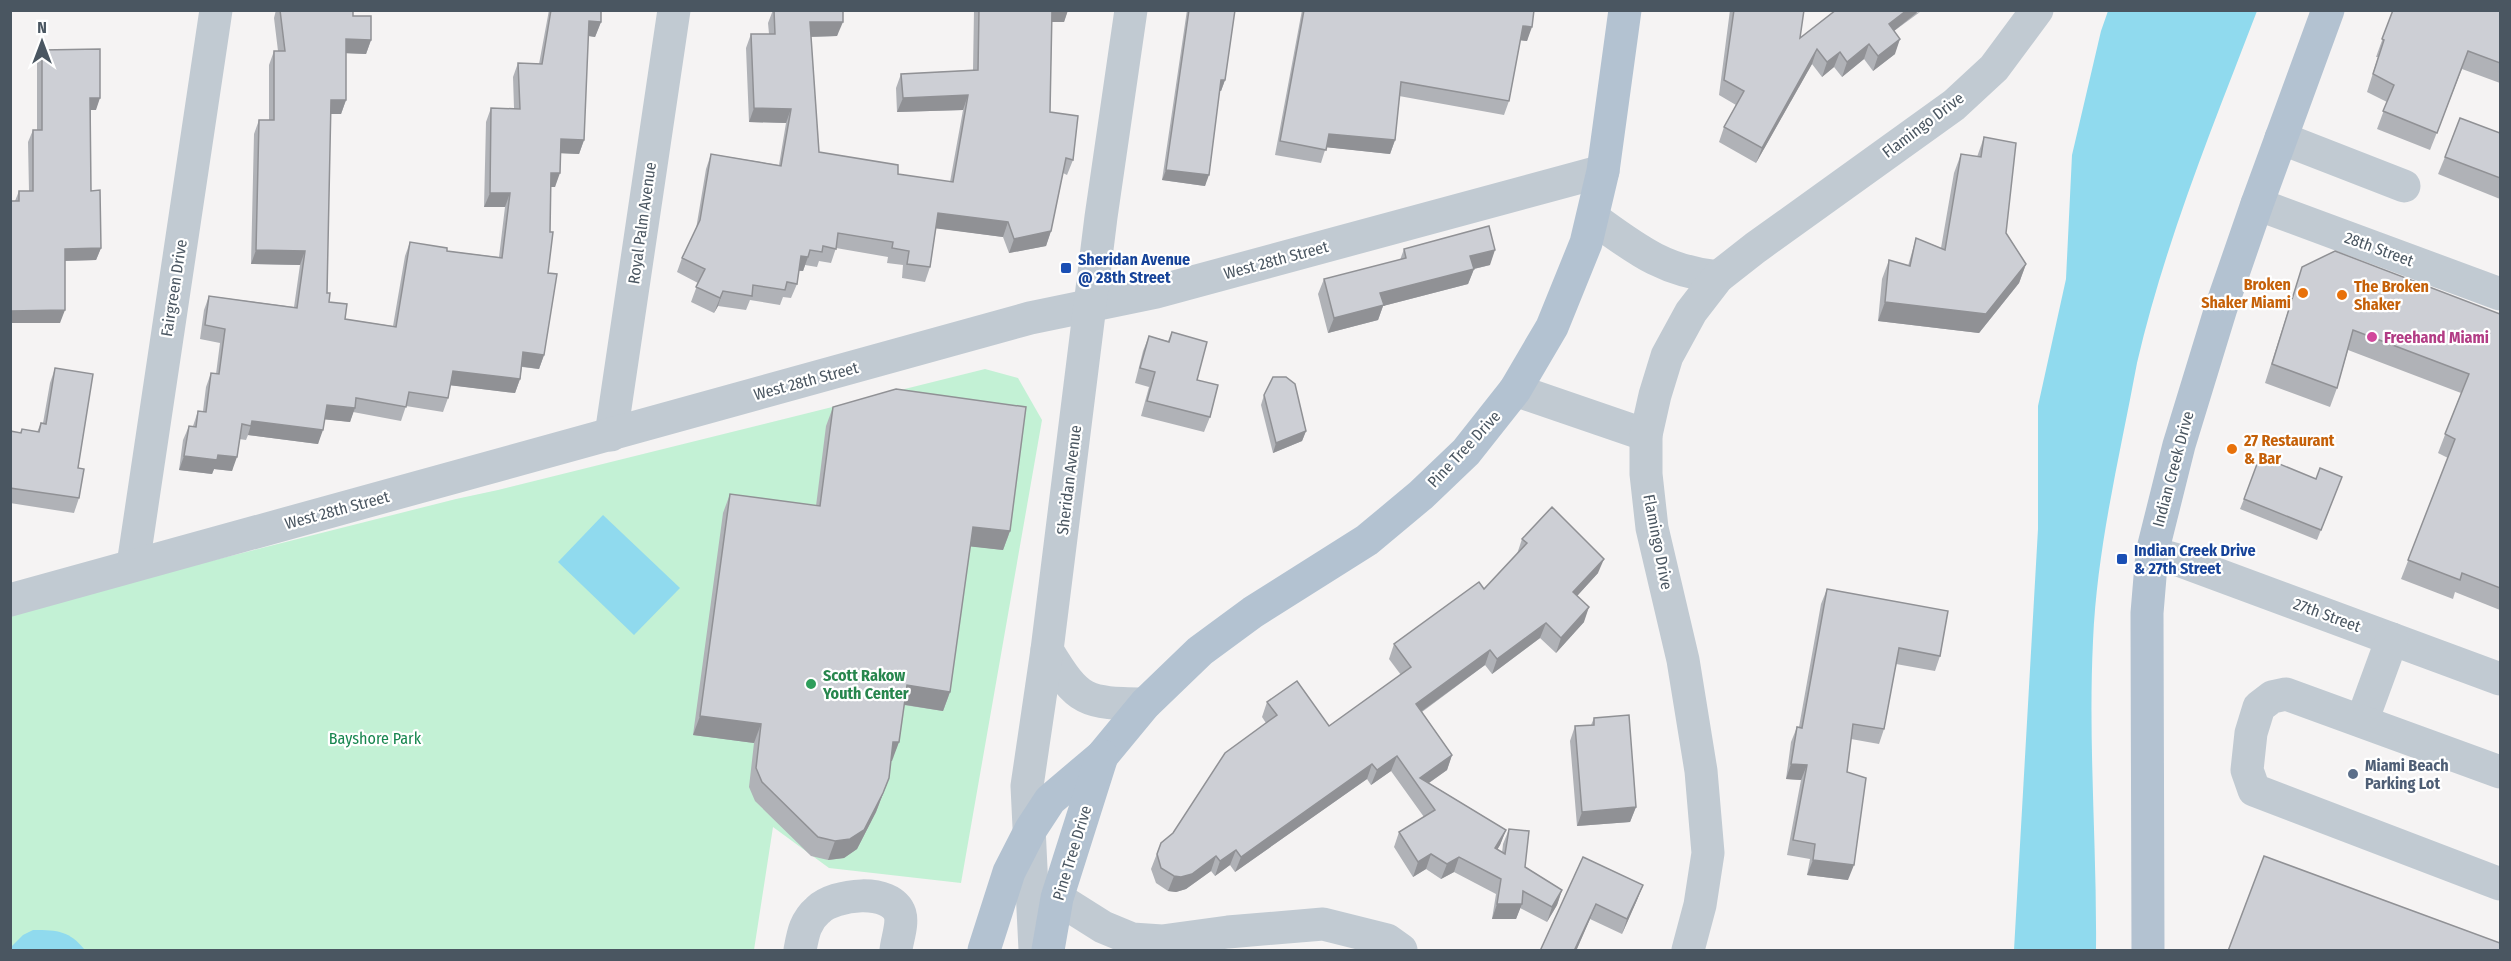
<svg xmlns="http://www.w3.org/2000/svg" width="2511" height="961" font-family="'Fira Sans Condensed',sans-serif">
<style>
.green{fill:#c3f1d5}
.water{fill:#90daee}
.lines{fill:none;stroke-linecap:round;stroke-linejoin:round}
.minor{stroke:#c1cad2;stroke-width:33}
.major{stroke:#b3c2d1;stroke-width:33}
.wall{fill:#b0b2b7}
.shaded-wall{fill:#909195}
.building{fill:#cdcfd5;stroke:#909195;stroke-width:1.5}
.transit-dot{fill:#1a4fb4;stroke:#fff;stroke-width:2}
.food-dot{fill:#e8710a;stroke:#fff;stroke-width:2}
.hotel-dot{fill:#d1479c;stroke:#fff;stroke-width:2}
.leisure-dot{fill:#2e9e5b;stroke:#fff;stroke-width:2}
.service-dot{fill:#5c6f8a;stroke:#fff;stroke-width:2}
.labels{text-anchor:middle;dominant-baseline:central;stroke-width:4.5;stroke-linejoin:round;paint-order:stroke}
.street-label{font-size:16px;fill:#4a5661;stroke:#fff}
.transit-label{font-size:16px;font-weight:bold;fill:#164399;stroke:#fff;text-anchor:start}
.food-label{font-size:16px;font-weight:bold;fill:#c56008;stroke:#fff;text-anchor:start}
.hotel-label{font-size:16px;font-weight:bold;fill:#b23c85;stroke:#fff;text-anchor:start}
.leisure-label{font-size:16px;font-weight:bold;fill:#27864d;stroke:#fff;text-anchor:start}
.park-label{font-size:16px;fill:#17864f;stroke:#fff}
.service-label{font-size:16px;font-weight:bold;fill:#4e5e75;stroke:#fff;text-anchor:start}
</style>
<rect width="100%" height="100%" fill="#f5f3f3"/>
<path class="green" d="M985,369L1018,378L1042,420L961,883L829,868L773,827L754,950H11V616L139,579L456,499L498,490Z"/>
<g class="water">
<path d="M2108,11H2257C2213,126 2165,242 2137,363C2120,455 2097,547 2093,641C2088,744 2097,847 2096,950H2014L2038,529V406L2066,279L2072,155L2101,31Z"/>
<path d="M603,515L680,588L634,635L558,562Z"/>
<path d="M33,930C59,930 69,931 85,950H11V947L23,935Z"/>
</g>
<g class="lines">
<g class="minor">
<path d="M2281,138L2404,186"/>
<path d="M2257,204L2500,294"/>
<path d="M1593,218C1636,249 1663,271 1718,277"/>
<path d="M1515,390L1646,435"/>
<path d="M611,435L674,10"/>
<path d="M2152,553L2181,561L2500,679"/>
<path d="M133,565L216,10"/>
<path d="M10,600L1030,318L1156,292L1603,171"/>
<path d="M1047,650C1079,703 1085,703 1145,704"/>
<path d="M2362,721L2392,639"/>
<path d="M2500,772L2286,694L2272,697L2259,707L2251,733L2247,770L2254,790L2500,884"/>
<path d="M1057,898L1103,927L1132,939L1162,941L1228,932L1323,924L1387,940L1401,950"/>
<path d="M800,950C803,934 805,921 818,910C834,894 891,887 900,914C903,924 897,940 896,950"/>
<path d="M1035,950L1027,786L1047,650L1101,217L1131,10"/>
<path d="M1688,950L1700,905L1708,853L1701,771L1683,660L1652,528L1646,474V435L1655,395L1667,356L1691,312L1718,277L1755,248L1954,105L1994,68L2037,10"/>
</g>
<g class="major">
<path d="M984,950L1009,872L1031,829L1050,800L1102,756L1145,704L1200,651L1253,612L1367,540L1421,495L1466,452L1515,390L1552,327L1586,243L1603,171L1625,10"/>
<path d="M1048,950L1057,898L1102,756"/>
<path d="M2148,950L2147,613L2152,553L2179,445L2221,308L2257,204L2328,10"/>
</g>
</g>
<g class="wall">
<path d="M276,10H353V16L371,40L366,54L346,53V100L341,114H330L327,293L329,302L345,319L393,326L405,256L410,242L447,251L499,257L505,207H484L486,122L491,108H514L513,77L518,63L539,64L549,10H601V22L595,37L588,36L584,140L579,154L560,153L555,187H551L548,273L544,355L539,369L522,367L520,379L515,393L450,385L448,398L443,412L406,406L401,421L353,412L350,422L324,419L318,444L248,435L246,440L239,439L232,471L214,469L212,474L179,470L183,440L189,426H193L198,411H203L206,387L211,373L216,374L220,343L200,339L204,310L209,296L294,307L300,265L251,264L254,134L259,120H269V65L274,51H278L274,18Z"/>
<path d="M773,10H843L837,36L811,37L819,152L898,174L950,182L963,110L897,112L896,88L901,74L973,70L974,10H1068L1064,22H1052L1050,112L1073,160L1067,175L1063,173L1051,231L1046,246L1009,253L1003,237L936,228L930,267L925,282L902,278L903,265L887,263L888,257L836,248L831,263L819,261L817,267L805,265L803,271H799L797,284L791,298L783,297L780,305L750,300L746,310L718,306L714,313L691,302L698,283L677,272L682,258L696,229L706,169L711,154L779,165L786,123L749,122L746,48L751,34H769L768,23Z"/>
<path d="M1187,10H1235L1225,80L1221,91L1219,90L1205,186L1162,180Z"/>
<path d="M1302,10H1534L1527,41L1520,40L1509,101L1504,115L1399,96L1395,140L1390,154L1326,147L1321,163L1275,155Z"/>
<path d="M1730,10H1804L1800,38L1920,12L1894,31L1895,54L1873,71L1864,59L1842,77L1834,67L1822,77L1812,64L1756,163L1719,142L1724,127L1736,105L1719,95Z"/>
<path d="M2393,10H2500V83L2462,69L2430,150L2377,129L2387,102L2367,92L2378,57H2376Z"/>
<path d="M42,50L96,110H91V191L101,248L96,260L65,261L60,323L15,201L19,191H29L28,142L33,130H37V62Z"/>
<path d="M2500,133V199L2438,174L2445,157Z"/>
<path d="M1984,137L2006,233L2026,264L2019,283L1979,333L1878,321L1882,279L1889,260L1908,266L1916,238L1941,248L1954,173L1961,154L1977,157Z"/>
<path d="M1404,249L1490,265L1474,269L1468,284L1383,306L1378,320L1328,333L1318,294L1324,279L1400,260Z"/>
<path d="M2302,267L2500,314V610L2455,592L2453,599L2401,579L2448,458L2438,453L2461,393L2348,350L2337,388L2330,407L2265,383Z"/>
<path d="M1172,332L1197,380L1210,417L1204,432L1141,416L1149,387L1135,383L1143,351L1149,336L1168,341Z"/>
<path d="M55,368L78,468L79,498L74,513L10,503V431L20,433L22,429L37,432L41,423H43L50,383Z"/>
<path d="M1264,395L1306,431L1302,441L1273,453L1261,405Z"/>
<path d="M833,407L1010,531L1003,550L970,546L950,692L943,711L904,705L899,742L891,761L889,778L876,812L857,849L844,858L828,860L811,856L755,801L749,787L754,743L693,735L723,513L730,494L816,506L826,426Z"/>
<path d="M2342,477L2317,540L2240,509L2244,499Z"/>
<path d="M1522,539L1598,573L1577,596L1584,622L1556,653L1540,638L1492,674L1485,665L1422,712L1452,755L1447,770L1429,783L1506,830L1500,845L1497,850L1502,853L1503,844L1509,829L1525,867L1562,890L1557,905L1547,922L1520,908L1516,919H1492L1496,894L1454,872L1441,879L1426,869L1413,877L1394,847L1399,832L1424,817L1391,771L1371,785L1367,779L1235,872L1230,865L1215,876L1211,871L1186,889L1176,892L1168,891L1156,883L1151,869L1161,843L1173,833L1266,723L1262,717L1267,702L1329,726L1401,675L1389,659L1394,644L1484,589L1517,554Z"/>
<path d="M1827,589L1940,656L1935,671L1896,664L1884,729L1879,744L1851,739L1847,772L1848,880L1807,875L1810,859L1787,855L1801,780L1786,779L1791,742L1797,727H1799L1821,604Z"/>
<path d="M1594,718L1636,807L1630,822L1577,826L1570,741L1575,726L1591,725Z"/>
<path d="M1583,857L1643,885L1637,900L1622,934L1590,919L1576,951H1540Z"/>
</g>
<g class="shaded-wall">
<path d="M1051,10H1068L1064,22H1047Z"/>
<path d="M1907,10H1920L1884,39L1889,24Z"/>
<path d="M589,21L601,22L595,37L584,35Z"/>
<path d="M810,22H843L837,36L804,37Z"/>
<path d="M1523,26L1532,27L1527,41L1518,40Z"/>
<path d="M346,39L371,40L366,54L341,53Z"/>
<path d="M1900,39L1895,54L1873,71L1878,56Z"/>
<path d="M1869,44L1864,59L1842,77L1847,62Z"/>
<path d="M1817,49L1812,64L1756,163L1762,148Z"/>
<path d="M1840,52L1834,67L1822,77L1827,62Z"/>
<path d="M1221,80H1225L1221,91L1217,90Z"/>
<path d="M968,95L963,110L897,112L903,98Z"/>
<path d="M90,98H100L96,110H86Z"/>
<path d="M331,100H346L341,114H325Z"/>
<path d="M754,108L791,109L786,123L749,122Z"/>
<path d="M1329,134L1395,140L1390,154L1324,147Z"/>
<path d="M561,139L584,140L579,154L556,153Z"/>
<path d="M1166,170L1209,175L1205,186L1162,180Z"/>
<path d="M551,173H560L555,187H546Z"/>
<path d="M490,193H510L505,207H484Z"/>
<path d="M938,213L1008,222L1003,237L933,228Z"/>
<path d="M1051,231L1046,246L1009,253L1014,239Z"/>
<path d="M101,248L96,260L60,261L65,249Z"/>
<path d="M256,250L305,251L300,265L251,264Z"/>
<path d="M1495,250L1490,265L1465,271L1470,256Z"/>
<path d="M801,256L808,257L803,271L796,270Z"/>
<path d="M2026,264L2019,283L1979,333L1878,321L1885,302Z"/>
<path d="M1474,269L1468,284L1383,306L1378,320L1328,333L1334,318L1380,293Z"/>
<path d="M723,291L718,306L714,313L720,298Z"/>
<path d="M65,310L60,323H10V311Z"/>
<path d="M523,352L544,355L539,369L518,366Z"/>
<path d="M453,371L520,379L515,393L448,385Z"/>
<path d="M327,405L355,408L350,422L321,419Z"/>
<path d="M252,421L323,430L318,444L248,435Z"/>
<path d="M1306,431L1302,441L1273,453L1276,443Z"/>
<path d="M218,455L237,457L232,471L214,469L212,474L179,470L184,456Z"/>
<path d="M973,527L1010,531L1003,550L966,546Z"/>
<path d="M1604,559L1598,573L1567,607L1573,592Z"/>
<path d="M1589,607L1584,622L1556,653L1561,638Z"/>
<path d="M1546,623L1540,638L1492,674L1497,659Z"/>
<path d="M1490,650L1485,665L1411,719L1416,704Z"/>
<path d="M907,685L950,692L943,711L900,704Z"/>
<path d="M700,716L761,724L754,743L693,735Z"/>
<path d="M893,742H899L892,761H886Z"/>
<path d="M1452,755L1447,770L1420,789V778Z"/>
<path d="M1397,756L1391,771L1371,785L1377,770Z"/>
<path d="M1372,764L1367,779L1235,872L1241,857Z"/>
<path d="M1791,764L1807,765L1801,780L1786,779Z"/>
<path d="M889,778L876,812L857,849L844,858L828,860L835,841Z"/>
<path d="M1636,807L1630,822L1577,826L1582,812Z"/>
<path d="M1506,830L1500,845L1489,863L1495,848Z"/>
<path d="M1236,850L1230,865L1215,876L1220,861Z"/>
<path d="M1431,854L1426,869L1413,877L1418,862Z"/>
<path d="M1216,856L1211,871L1186,889L1176,892L1168,891L1174,876Z"/>
<path d="M1459,857L1454,872L1441,879L1447,864Z"/>
<path d="M1813,860L1854,865L1848,880L1807,875Z"/>
<path d="M1643,885L1637,900L1622,934L1627,919Z"/>
<path d="M1562,890L1557,905L1547,922L1552,907Z"/>
<path d="M1497,904H1522L1516,919H1492Z"/>
<path d="M1596,904L1590,919L1576,951H1574Z"/>
</g>
<g class="building">
<path d="M280,10H353V16H371V40L346,39V100H331L327,293H330L329,302L347,304L345,319L396,327L410,242L447,248V251L502,258L510,193H490L491,108L520,109L518,63L542,64L551,10H601V22L589,21L584,140L561,139L560,173H551L550,232H553L548,273L557,274L544,355L523,352L520,379L453,371L448,398L409,392L406,407L356,398L355,408L327,405L323,430L252,421L251,426L242,424L237,457L218,455L217,460L184,456L189,426L196,427L198,411L206,412L211,373L219,374L225,329L205,325L209,296L297,308L305,251L256,250L259,120H274V51H285Z"/>
<path d="M774,10H843V22H810L819,152L898,165V174L953,182L968,95L903,98L901,74L978,70L979,10H1052L1050,112L1078,116L1073,160L1066,158L1051,231L1014,239L1008,222L938,213L930,267L907,264L909,251L892,248L893,242L838,233L836,249L823,246L822,252L810,250L808,257L801,256L797,284L787,282L785,290L753,285L752,296L723,291L720,298L696,287L705,269L682,258L700,220L711,154L781,166L791,109L754,108L751,34H775Z"/>
<path d="M1189,10H1235L1225,80H1221L1209,175L1166,170Z"/>
<path d="M1304,10H1534L1532,27L1523,26L1509,101L1401,82L1395,140L1329,134L1326,150L1280,141Z"/>
<path d="M1734,10H1804L1800,38L1836,10H1907L1889,24L1900,39L1878,56L1869,44L1847,62L1840,52L1827,62L1817,49L1762,148L1724,127L1744,91L1724,80Z"/>
<path d="M2393,10H2500V63L2468,51L2437,133L2383,111L2394,85L2373,74L2384,40L2382,39Z"/>
<path d="M100,49V98H90L91,191L100,190L101,248L65,249V310L10,311V201H19V191H33V130H42V50Z"/>
<path d="M2460,118L2500,133V178L2445,157Z"/>
<path d="M1984,137L2016,143L2006,233L2026,264L1986,314L1885,302L1889,260L1910,266L1916,238L1945,250L1961,154L1981,157Z"/>
<path d="M1489,226L1495,250L1470,256L1474,269L1380,293L1384,305L1334,318L1324,279L1406,258L1404,249Z"/>
<path d="M2335,251L2500,314V588L2462,573L2460,580L2408,560L2455,439L2445,434L2469,374L2353,330L2337,388L2272,364L2302,267Z"/>
<path d="M1172,332L1207,342L1197,380L1218,385L1210,417L1147,401L1155,372L1140,368L1149,336L1169,342Z"/>
<path d="M55,368L93,374L78,468L84,469L79,498L10,488V431L21,433L22,429L39,432L41,423L46,424Z"/>
<path d="M1273,377H1286L1295,384L1306,431L1276,443L1264,395Z"/>
<path d="M896,389L1026,407L1010,531L973,527L950,692L907,685L899,742H893L889,778L883,793L864,830L850,839L835,841L818,837L762,782L756,768L761,724L700,716L730,494L820,506L833,407Z"/>
<path d="M2260,456L2316,479L2320,468L2342,477L2321,530L2244,499Z"/>
<path d="M1552,507L1604,559L1573,592L1589,607L1561,638L1546,623L1497,659L1490,650L1416,704L1452,755L1420,778L1506,830L1495,848L1505,854L1509,829L1529,831L1525,867L1562,890L1552,907L1523,891L1522,904H1497L1501,879L1459,857L1447,864L1431,854L1418,862L1399,832L1435,810L1397,756L1377,770L1372,764L1241,857L1236,850L1220,861L1216,856L1192,874L1181,877L1174,876L1161,868L1157,854L1161,843L1173,833L1225,753L1277,715L1267,702L1297,681L1329,726L1411,667L1394,644L1479,582L1484,589L1527,543L1522,539Z"/>
<path d="M1827,589L1948,611L1940,656L1899,648L1884,729L1853,724L1847,772L1866,778L1854,865L1813,860L1815,844L1793,840L1807,765L1791,764L1797,727L1802,728Z"/>
<path d="M1629,715L1636,807L1582,812L1575,726L1594,725V718Z"/>
<path d="M2264,856L2500,943V951H2228Z"/>
<path d="M1583,857L1643,885L1627,919L1596,904L1574,951H1540Z"/>
</g>
<g class="transit-dot">
<rect x="1060" y="262" width="12" height="12" rx="3"/>
<rect x="2116" y="553" width="12" height="12" rx="3"/>
</g>
<g class="food-dot">
<circle cx="2303" cy="293" r="6"/>
<circle cx="2342" cy="295" r="6"/>
<circle cx="2232" cy="449" r="6"/>
</g>
<circle class="hotel-dot" cx="2372" cy="337" r="6"/>
<circle class="leisure-dot" cx="811" cy="684" r="6"/>
<circle class="service-dot" cx="2353" cy="774" r="6"/>
<g class="labels">
<g class="street-label">
<text transform="translate(1923 125) rotate(-37)">Flamingo Drive</text>
<text transform="translate(642 223) rotate(-82)">Royal Palm Avenue</text>
<text transform="translate(2379 249) rotate(20)">28th Street</text>
<text transform="translate(1276 260) rotate(-15)">West 28th Street</text>
<text transform="translate(174 288) rotate(-81)">Fairgreen Drive</text>
<text transform="translate(806 381) rotate(-15)">West 28th Street</text>
<text transform="translate(1464 449) rotate(-47)">Pine Tree Drive</text>
<text transform="translate(2173 469) rotate(-75)">Indian Creek Drive</text>
<text transform="translate(1069 480) rotate(-83)">Sheridan Avenue</text>
<text transform="translate(337 510) rotate(-15)">West 28th Street</text>
<text transform="translate(1658 542) rotate(79)">Flamingo Drive</text>
<text transform="translate(2327 615) rotate(20)">27th Street</text>
<text transform="translate(1072 853) rotate(-73)">Pine Tree Drive</text>
</g>
<g class="transit-label">
<text x="1078" y="259">Sheridan Avenue<tspan x="1078" dy="18">@ 28th Street</tspan></text>
<text x="2134" y="550">Indian Creek Drive<tspan x="2134" dy="18">&amp; 27th Street</tspan></text>
</g>
<g class="food-label">
<text x="2291" y="284" text-anchor="end">Broken<tspan x="2291" dy="18">Shaker Miami</tspan></text>
<text x="2354" y="286">The Broken<tspan x="2354" dy="18">Shaker</tspan></text>
<text x="2244" y="440">27 Restaurant<tspan x="2244" dy="18">&amp; Bar</tspan></text>
</g>
<g class="hotel-label">
<text x="2384" y="337">Freehand Miami</text>
</g>
<g class="leisure-label">
<text x="823" y="675">Scott Rakow<tspan x="823" dy="18">Youth Center</tspan></text>
</g>
<g class="park-label">
<text x="375" y="738">Bayshore Park</text>
</g>
<g class="service-label">
<text x="2365" y="765">Miami Beach<tspan x="2365" dy="18">Parking Lot</tspan></text>
</g>
</g>
<rect width="2511" height="961" fill="none" stroke="#4a5661" stroke-width="24"/>
<g transform="translate(42 42)" stroke="#ffffff" stroke-width="4.5" paint-order="stroke">
<path d="M0-4.5L10 22L0 15L-10 22Z" fill="#4a5661"/>
<text y="-9" font-size="16" font-weight="bold" text-anchor="middle" fill="#4a5661">N</text>
</g>
</svg>
